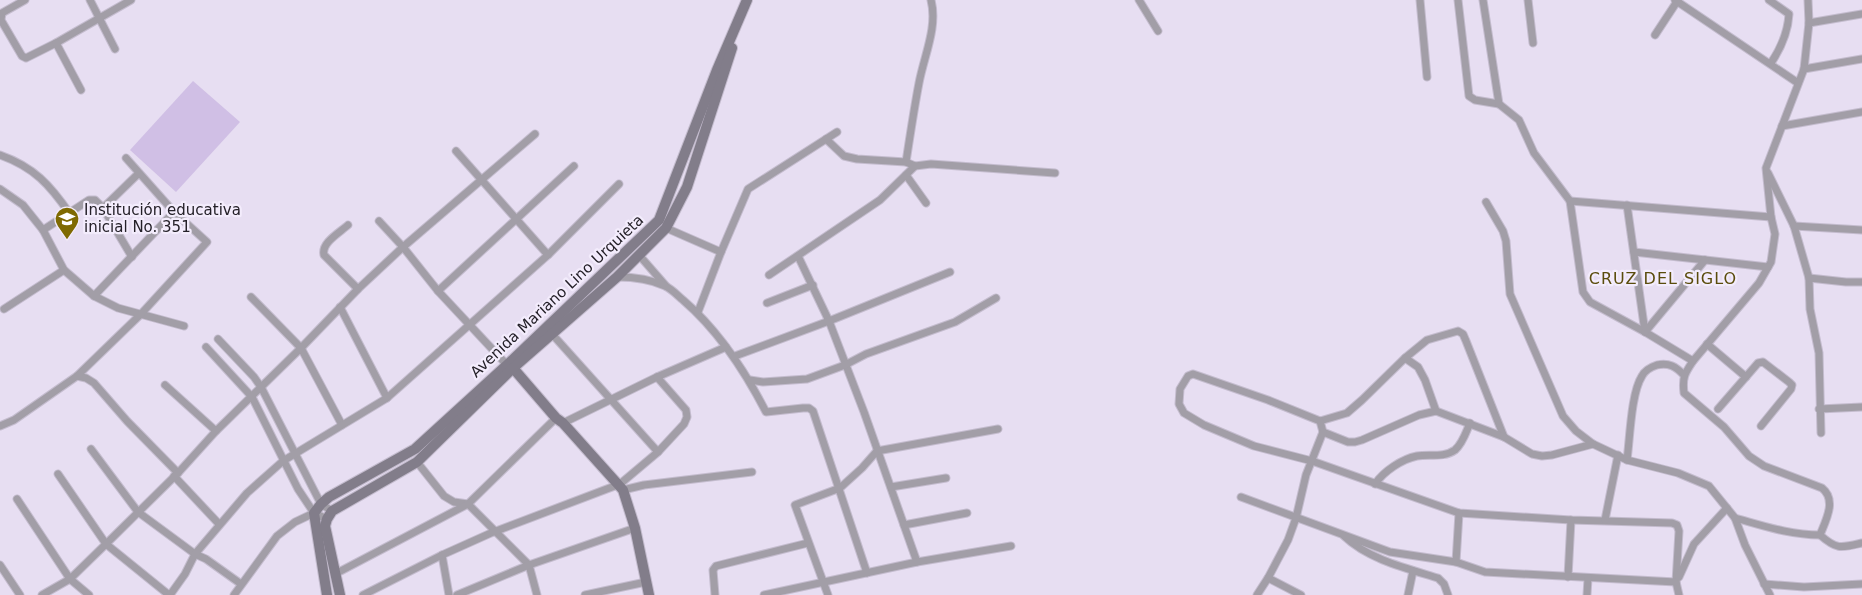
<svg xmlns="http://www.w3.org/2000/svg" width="1862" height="595" font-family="'DejaVu Sans',sans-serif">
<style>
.green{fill:#d0bfe5}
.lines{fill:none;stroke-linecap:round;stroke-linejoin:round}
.street-casing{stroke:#c4bcce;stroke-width:9}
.secondary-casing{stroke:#c4bcce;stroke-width:12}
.street{stroke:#a29ea7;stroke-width:7}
.secondary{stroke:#827d8a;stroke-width:10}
.labels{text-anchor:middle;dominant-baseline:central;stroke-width:4.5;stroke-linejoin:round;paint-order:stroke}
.poi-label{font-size:15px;fill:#242028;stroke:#f3ecfc;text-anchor:start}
.street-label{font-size:15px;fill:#242028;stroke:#f3ecfc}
.neighbourhood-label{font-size:16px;letter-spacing:1px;fill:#5a4c0c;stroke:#f3ecfc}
</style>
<rect width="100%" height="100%" fill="#e7def2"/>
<path class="green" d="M193,81L240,122L176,192L130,150Z"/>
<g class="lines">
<defs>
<g id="street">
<path d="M25,0L2,13L1,20L22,56L26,58L56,43L131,0"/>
<path d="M90,0L115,49"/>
<path d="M1139,0L1158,31"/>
<path d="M1420,0L1427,77"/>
<path d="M1458,0L1469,96L1475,100L1499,104L1519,120L1534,153L1570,201L1583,292L1590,302L1645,332L1693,361"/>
<path d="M1483,0L1499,104"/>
<path d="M1528,0L1533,43"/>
<path d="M1675,0L1798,83"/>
<path d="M1769,0L1789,14C1788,33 1781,48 1771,63"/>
<path d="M1808,0L1809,23L1804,69L1766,168L1771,217L1775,234L1771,262L1759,283L1693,361C1685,373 1682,377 1684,393L1724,427L1749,456L1764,466L1822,488C1837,500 1826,520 1820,535"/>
<path d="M1809,23L1862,14"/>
<path d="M1655,35L1678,0"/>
<path d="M56,43L81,90"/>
<path d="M1804,69L1862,59"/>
<path d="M1782,126L1862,112"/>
<path d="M826,139L844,156L857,159L906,162"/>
<path d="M456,151L548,255"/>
<path d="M0,155C34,167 50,185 70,214"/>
<path d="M915,166L906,162C910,136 914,109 919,83C924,56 938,27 931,0"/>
<path d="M1768,173L1794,226L1809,278L1810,309L1819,353L1821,433"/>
<path d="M906,175L926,203"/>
<path d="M0,189L23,205L43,230L64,270L94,296L118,308L184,326"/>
<path d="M1570,201L1771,217"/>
<path d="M1486,202L1503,231L1506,241L1510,294L1563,416L1576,431L1593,444L1627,460L1678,473L1709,486L1735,518L1745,545L1770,595"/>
<path d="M1627,205L1645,332"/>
<path d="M103,208L132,257"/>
<path d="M379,221L403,247L438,291L507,365"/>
<path d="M348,225C339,233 321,243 324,255L358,289"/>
<path d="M1794,226L1862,230"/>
<path d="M666,228L721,252"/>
<path d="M43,230L89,200H95L103,208L138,174"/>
<path d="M1634,252L1768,267"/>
<path d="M639,255L666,286"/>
<path d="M798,256L829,321L864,412L917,562"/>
<path d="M769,275L880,200L915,166L931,164L1055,173"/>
<path d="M617,277C633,277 650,279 665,286C672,289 678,296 683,300C719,331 745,371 766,412L803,408H809L813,411L867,573"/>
<path d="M1809,278L1846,282H1862"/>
<path d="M438,291L574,166"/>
<path d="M94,296L174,212"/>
<path d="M251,297L301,348L342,425"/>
<path d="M767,303L813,285"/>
<path d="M340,307L387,398"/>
<path d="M4,309L64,270"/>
<path d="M698,312L721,252L748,189L837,132"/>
<path d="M1645,332L1705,260"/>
<path d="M552,334L658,452"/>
<path d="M218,339L254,377L261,387L321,504L332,511"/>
<path d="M1707,344L1746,377"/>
<path d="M206,347L252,397L298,489L314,513L327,519"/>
<path d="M735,356L829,321L950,272"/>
<path d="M1405,358L1418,367L1425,380L1436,411"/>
<path d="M77,376L86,378L94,383L127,421L178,473"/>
<path d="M750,380L763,382L807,379L845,365L866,354L955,322L996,298"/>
<path d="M165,385L216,431"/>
<path d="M1718,409L1758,363L1763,362L1789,382L1792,385L1791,389L1761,426"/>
<path d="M1819,409L1862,407"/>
<path d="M1320,421L1347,413L1362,400L1405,358L1427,340L1458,331L1463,334L1466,341L1504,437"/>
<path d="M563,423L657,377L726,347"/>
<path d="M0,426L14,420L77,376L141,314L207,242L174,212L126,158"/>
<path d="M1593,444L1552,455L1542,456L1532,454L1504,437L1436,411L1419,415L1362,440L1355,442H1348L1323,432L1320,421L1268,400L1193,374L1188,376L1180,389L1179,404L1184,413L1204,425L1254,446L1312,461L1459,513L1571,520L1672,523L1677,525L1679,531L1676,582L1679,595"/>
<path d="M91,449L138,512L195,554L206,559L241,584"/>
<path d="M1627,460C1630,438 1631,393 1642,376C1645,370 1651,367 1657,365C1669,362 1676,367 1684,375"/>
<path d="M417,462L444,496L454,502L468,504L529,565L537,595"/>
<path d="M58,474L106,544L169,595"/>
<path d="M174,476L219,524"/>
<path d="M1375,484C1384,471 1402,459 1417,456C1429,454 1444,458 1455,450C1463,443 1466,432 1470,423"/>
<path d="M891,487L946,478"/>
<path d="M623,490L644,485L752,472"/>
<path d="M1241,497L1390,552L1456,562L1485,572L1676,582"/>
<path d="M17,499L70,579L89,595"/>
<path d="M1735,518C1764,526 1790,535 1820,535C1837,550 1841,548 1862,543"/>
<path d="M1605,520L1618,455"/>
<path d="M904,525L967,513"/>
<path d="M1344,536C1368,559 1405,568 1438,578L1444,584L1448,595"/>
<path d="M442,555L449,595"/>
<path d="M1456,562L1459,513"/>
<path d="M0,565L20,595"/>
<path d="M335,574L468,504L556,418"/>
<path d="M1568,577L1571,520"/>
<path d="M1679,577L1694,544L1727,508"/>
<path d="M1268,578L1301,595"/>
<path d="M1764,584L1804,587L1862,584"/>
<path d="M42,595L70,579L106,544L178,473L216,431L301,348L358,289L403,247L535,134"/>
<path d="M170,595L185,574L195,554L247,493L283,461L387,398L548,255L619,184"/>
<path d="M234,595L277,536L295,522L314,513"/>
<path d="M363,595L442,555L491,533L620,484L658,452L684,424L687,417L686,410L657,377"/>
<path d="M457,595L529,565L635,528"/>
<path d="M585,595L646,582"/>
<path d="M715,595L713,570L716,566L808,543"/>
<path d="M764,595L917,562L1011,546"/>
<path d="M828,595L795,505L840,488L862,468L877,451L998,429"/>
<path d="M1257,595L1268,578L1288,540L1296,518L1306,475L1323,432"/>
<path d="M1408,595L1413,571"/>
<path d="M1587,595L1588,578"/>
</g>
<g id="secondary">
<path d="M508,365L513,368L556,418L563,423L623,490L635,528L649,595"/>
<path d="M327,595L314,513L321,504L329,497L415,449L507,365L659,220L717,70L747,0"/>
<path d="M340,595L325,526L327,519L332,511L417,462L513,368L617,277L666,228L687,187L732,48"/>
</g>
</defs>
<use href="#street" class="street-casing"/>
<use href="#secondary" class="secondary-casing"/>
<use href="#street" class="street"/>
<use href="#secondary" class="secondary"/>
</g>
<defs>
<symbol id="school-pin" viewBox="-11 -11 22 30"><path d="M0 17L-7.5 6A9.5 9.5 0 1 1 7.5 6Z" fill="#7f6a02" stroke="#f3ecfc"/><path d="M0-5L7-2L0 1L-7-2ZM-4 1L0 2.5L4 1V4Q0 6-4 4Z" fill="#fff"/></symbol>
</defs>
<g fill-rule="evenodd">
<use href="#school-pin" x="53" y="205" width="28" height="38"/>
</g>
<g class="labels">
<g class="poi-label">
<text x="84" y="210">Institución educativa<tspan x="84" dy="17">inicial No. 351</tspan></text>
</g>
<g class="street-label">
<text transform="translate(557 296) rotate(-43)">Avenida Mariano Lino Urquieta</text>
</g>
<g class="neighbourhood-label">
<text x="1663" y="278">CRUZ DEL SIGLO</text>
</g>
</g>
</svg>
